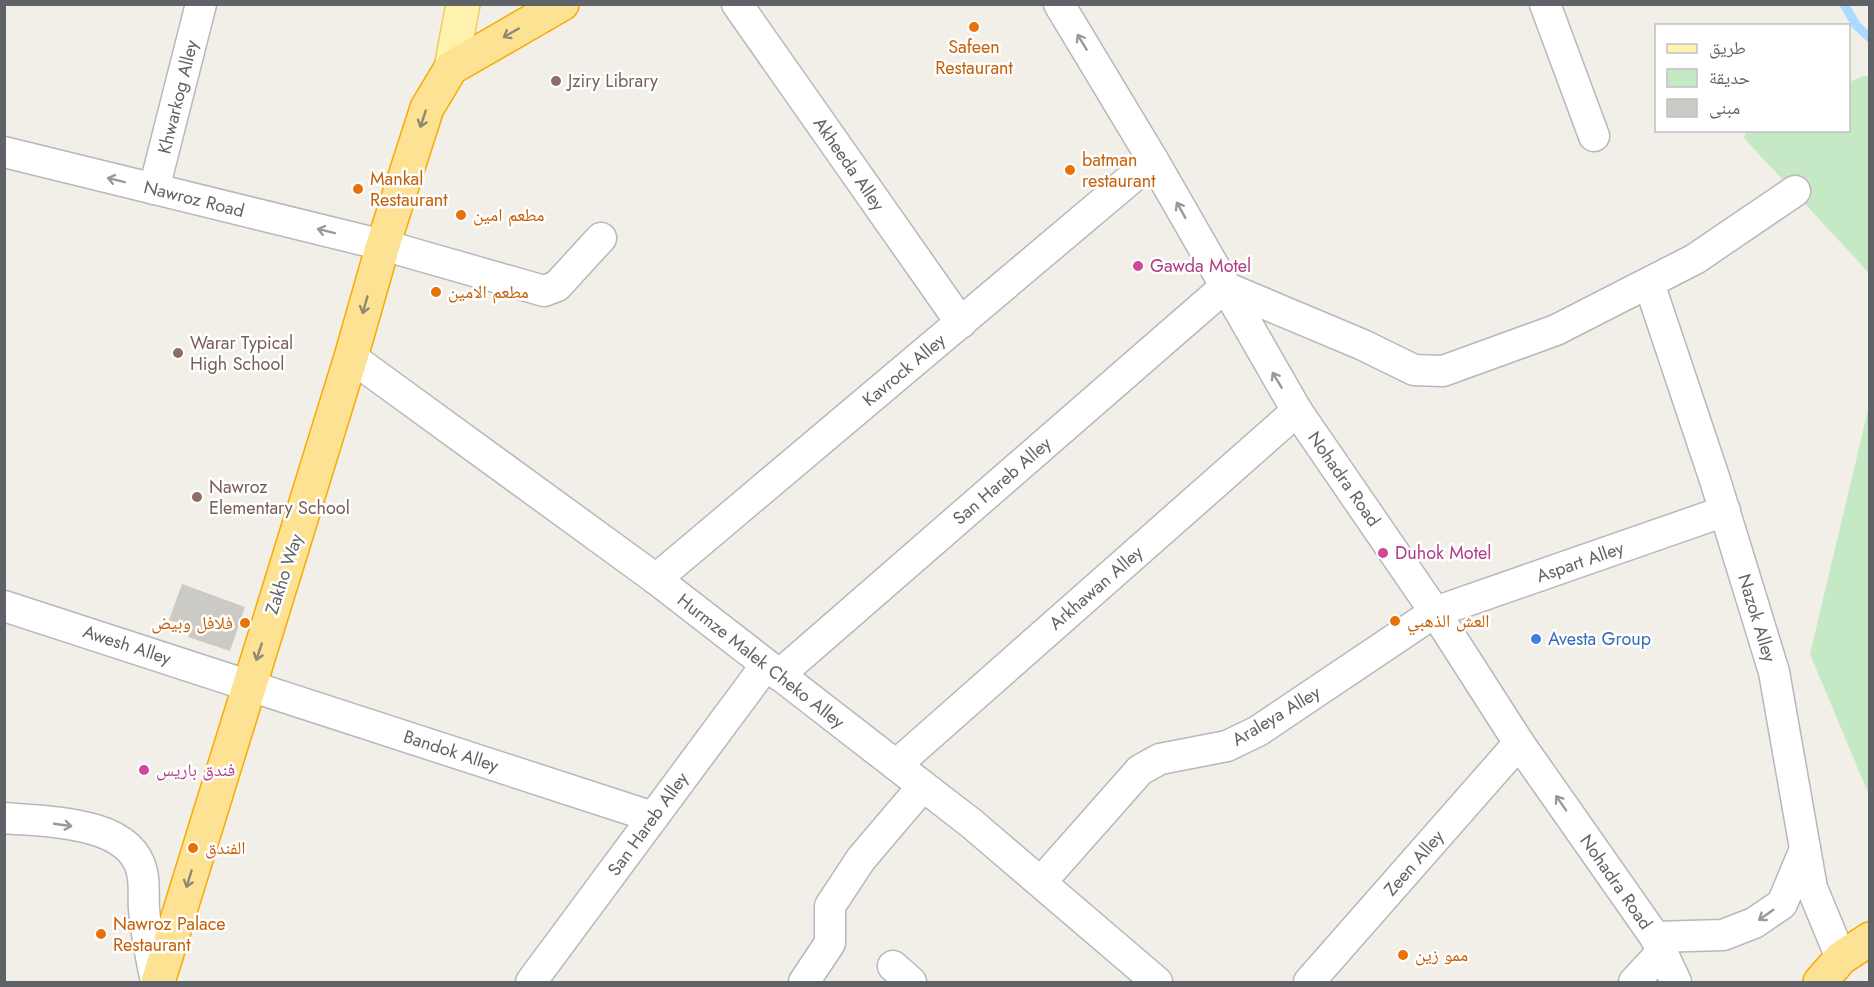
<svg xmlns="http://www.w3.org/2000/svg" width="1874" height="987" font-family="Jost,'Noto Naskh Arabic',sans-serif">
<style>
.green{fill:#c5e8c5}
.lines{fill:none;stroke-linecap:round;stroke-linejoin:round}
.stream{stroke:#aadaff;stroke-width:9}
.building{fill:#cccac5}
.minor-casing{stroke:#b5b8bc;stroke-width:33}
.major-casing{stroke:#f2c960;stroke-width:36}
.highway-casing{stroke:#f9ab00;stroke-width:36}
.minor{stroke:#fff;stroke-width:30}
.major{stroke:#fff2af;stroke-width:33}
.highway{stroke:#fde293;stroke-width:33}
.oneway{stroke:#8e8975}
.oneway2{stroke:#979a9d}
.food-dot{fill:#e8710a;stroke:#fff;stroke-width:2}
.education-dot{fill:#8d6e63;stroke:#fff;stroke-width:2}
.hotel-dot{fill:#d1479c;stroke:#fff;stroke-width:2}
.shop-dot{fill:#3f7fe0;stroke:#fff;stroke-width:2}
.labels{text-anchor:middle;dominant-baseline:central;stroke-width:5;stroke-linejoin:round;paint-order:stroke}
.food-label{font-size:18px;fill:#c56008;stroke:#fff;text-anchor:start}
.education-label{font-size:18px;fill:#785e54;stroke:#fff;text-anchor:start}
.street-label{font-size:18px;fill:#5f6368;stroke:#fff}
.hotel-label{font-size:18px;fill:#b23c85;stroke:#fff;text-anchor:start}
.shop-label{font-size:18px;fill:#366cbe;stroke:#fff;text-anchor:start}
</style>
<rect width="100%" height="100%" fill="#f1efe8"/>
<g class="green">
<path d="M1864,76H1869V273L1744,138L1746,131L1848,130L1849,82Z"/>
<path d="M1869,406V795L1810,654Z"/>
</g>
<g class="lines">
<path class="stream" d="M1844,4L1856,25L1870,38"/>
</g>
<path class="building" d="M182,584L245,607L230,651L188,637L192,627L169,620Z"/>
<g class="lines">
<defs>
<g id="minor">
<path d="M737,4L961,323"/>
<path d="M1059,4L1153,160L1297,411L1435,612L1519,743L1655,937L1676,982"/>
<path d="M1545,4L1594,136"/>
<path d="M4,152L383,245L544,291L557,286L601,238"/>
<path d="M154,189L201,4"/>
<path d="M1649,283L1715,480L1774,672L1812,888L1841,958"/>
<path d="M351,357L656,579L923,786L971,823L1157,982"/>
<path d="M656,579L1153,160"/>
<path d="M4,606L653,817"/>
<path d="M779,675L1225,287L1363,345L1414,370L1443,371L1556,330L1695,259L1795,191"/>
<path d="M896,765L1297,411"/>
<path d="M4,818C46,822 131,820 142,872C145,884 143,897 144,909C146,934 151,958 156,982"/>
<path d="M1041,882L1140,770L1160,759L1227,746L1258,731L1435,612L1725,511"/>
<path d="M1655,937L1723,935L1754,923L1782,904L1805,849"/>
<path d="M893,966L911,982"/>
<path d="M531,982L766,665"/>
<path d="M804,982L830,943V906L861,859L923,786"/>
<path d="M1309,982L1519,743"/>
<path d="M1634,982L1662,952"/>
</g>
<path id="major" d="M451,68L463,4"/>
<g id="highway">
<path d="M158,982L351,357L383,245L427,108L451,68L562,4"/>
<path d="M1820,982L1841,958L1870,939"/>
</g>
</defs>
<use href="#minor" class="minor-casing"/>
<use href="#major" class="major-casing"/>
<use href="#highway" class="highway-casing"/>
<use href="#minor" class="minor"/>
<use href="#major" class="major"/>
<use href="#highway" class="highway"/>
</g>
<defs><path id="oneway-shaft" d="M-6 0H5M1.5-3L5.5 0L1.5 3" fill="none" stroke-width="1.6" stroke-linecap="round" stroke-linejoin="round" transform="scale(1.5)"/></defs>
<g class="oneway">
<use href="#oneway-shaft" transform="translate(511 33) rotate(150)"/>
<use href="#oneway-shaft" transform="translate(423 119) rotate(108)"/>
<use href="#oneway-shaft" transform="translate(365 305) rotate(106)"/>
<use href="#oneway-shaft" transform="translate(259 652) rotate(108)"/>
<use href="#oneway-shaft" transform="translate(189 879) rotate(107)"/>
</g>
<g class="oneway2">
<use href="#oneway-shaft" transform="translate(1082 42) rotate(-121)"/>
<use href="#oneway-shaft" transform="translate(116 180) rotate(-166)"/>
<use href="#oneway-shaft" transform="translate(1181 210) rotate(-119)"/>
<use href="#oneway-shaft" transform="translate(326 231) rotate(-166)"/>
<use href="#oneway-shaft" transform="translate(1277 380) rotate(-121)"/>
<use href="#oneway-shaft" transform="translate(1561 803) rotate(-125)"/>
<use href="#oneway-shaft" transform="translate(63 825) rotate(8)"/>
<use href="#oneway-shaft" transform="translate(1766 915) rotate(145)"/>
</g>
<g class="food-dot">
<circle cx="974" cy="27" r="6"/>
<circle cx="1070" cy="170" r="6"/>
<circle cx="358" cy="189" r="6"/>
<circle cx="461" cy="215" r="6"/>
<circle cx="436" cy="292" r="6"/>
<circle cx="1395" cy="621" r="6"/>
<circle cx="245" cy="623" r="6"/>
<circle cx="193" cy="848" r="6"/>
<circle cx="101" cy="934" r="6"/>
<circle cx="1403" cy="955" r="6"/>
</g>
<g class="education-dot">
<circle cx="556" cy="81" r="6"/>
<circle cx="178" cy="353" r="6"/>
<circle cx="197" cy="497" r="6"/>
</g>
<g class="hotel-dot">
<circle cx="1138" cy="266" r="6"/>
<circle cx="1383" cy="553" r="6"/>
<circle cx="144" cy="770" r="6"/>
</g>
<circle class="shop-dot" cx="1536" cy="639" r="6"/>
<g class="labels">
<g class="food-label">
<text x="974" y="47" text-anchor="middle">Safeen<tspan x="974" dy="21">Restaurant</tspan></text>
<text x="1082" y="160">batman<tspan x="1082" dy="21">restaurant</tspan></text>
<text x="370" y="179">Mankal<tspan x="370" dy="21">Restaurant</tspan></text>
<text x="473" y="215">مطعم امين</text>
<text x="448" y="292">مطعم الامين</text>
<text x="1407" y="621">العش الذهبي</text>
<text x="233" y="623" text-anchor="end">فلافل وبيض</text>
<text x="205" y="848">الفندق</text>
<text x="113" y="924">Nawroz Palace<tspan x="113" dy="21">Restaurant</tspan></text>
<text x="1415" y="955">ممو زين</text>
</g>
<g class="education-label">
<text x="568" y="81">Jziry Library</text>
<text x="190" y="343">Warar Typical<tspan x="190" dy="21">High School</tspan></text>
<text x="209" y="487">Nawroz<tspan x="209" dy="21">Elementary School</tspan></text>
</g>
<g class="street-label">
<text transform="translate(178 97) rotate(-76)">Khwarkog Alley</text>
<text transform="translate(849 164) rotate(55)">Akheeda Alley</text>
<text transform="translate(194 199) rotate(14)">Nawroz Road</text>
<text transform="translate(904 370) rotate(-40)">Kavrock Alley</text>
<text transform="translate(1344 479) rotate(55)">Nohadra Road</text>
<text transform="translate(1002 481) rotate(-41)">San Hareb Alley</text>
<text transform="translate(1580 562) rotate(-19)">Aspart Alley</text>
<text transform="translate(284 574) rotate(-72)">Zakho Way</text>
<text transform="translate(1096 588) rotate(-41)">Arkhawan Alley</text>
<text transform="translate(1757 618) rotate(73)">Nazok Alley</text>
<text transform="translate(127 645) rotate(18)">Awesh Alley</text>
<text transform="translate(761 661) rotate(38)">Hurmze Malek Cheko Alley</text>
<text transform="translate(1276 716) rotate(-31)">Araleya Alley</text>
<text transform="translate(451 751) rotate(18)">Bandok Alley</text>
<text transform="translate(648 824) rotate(-54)">San Hareb Alley</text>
<text transform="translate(1414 863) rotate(-49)">Zeen Alley</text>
<text transform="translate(1616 882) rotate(55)">Nohadra Road</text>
</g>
<g class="hotel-label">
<text x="1150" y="266">Gawda Motel</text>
<text x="1395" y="553">Duhok Motel</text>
<text x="156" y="770">فندق باريس</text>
</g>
<g class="shop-label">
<text x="1548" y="639">Avesta Group</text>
</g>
</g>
<rect width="1874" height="987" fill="none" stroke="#5f6368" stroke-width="12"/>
<rect x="1655" y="24" width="195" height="108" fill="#ffffff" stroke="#bfc1c3" stroke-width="1.5"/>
<rect x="1667" y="44" width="30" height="9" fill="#fff2af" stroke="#bfc1c3" stroke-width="1.5"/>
<text x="1709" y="54" font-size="18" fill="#5f6368">طريق</text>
<rect x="1667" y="69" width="30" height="18" fill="#c5e8c5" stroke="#bfc1c3" stroke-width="1.5"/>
<text x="1709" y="84" font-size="18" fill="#5f6368">حديقة</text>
<rect x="1667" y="99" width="30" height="18" fill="#cccac5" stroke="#bfc1c3" stroke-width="1.5"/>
<text x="1709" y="114" font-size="18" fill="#5f6368">مبنى</text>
</svg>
